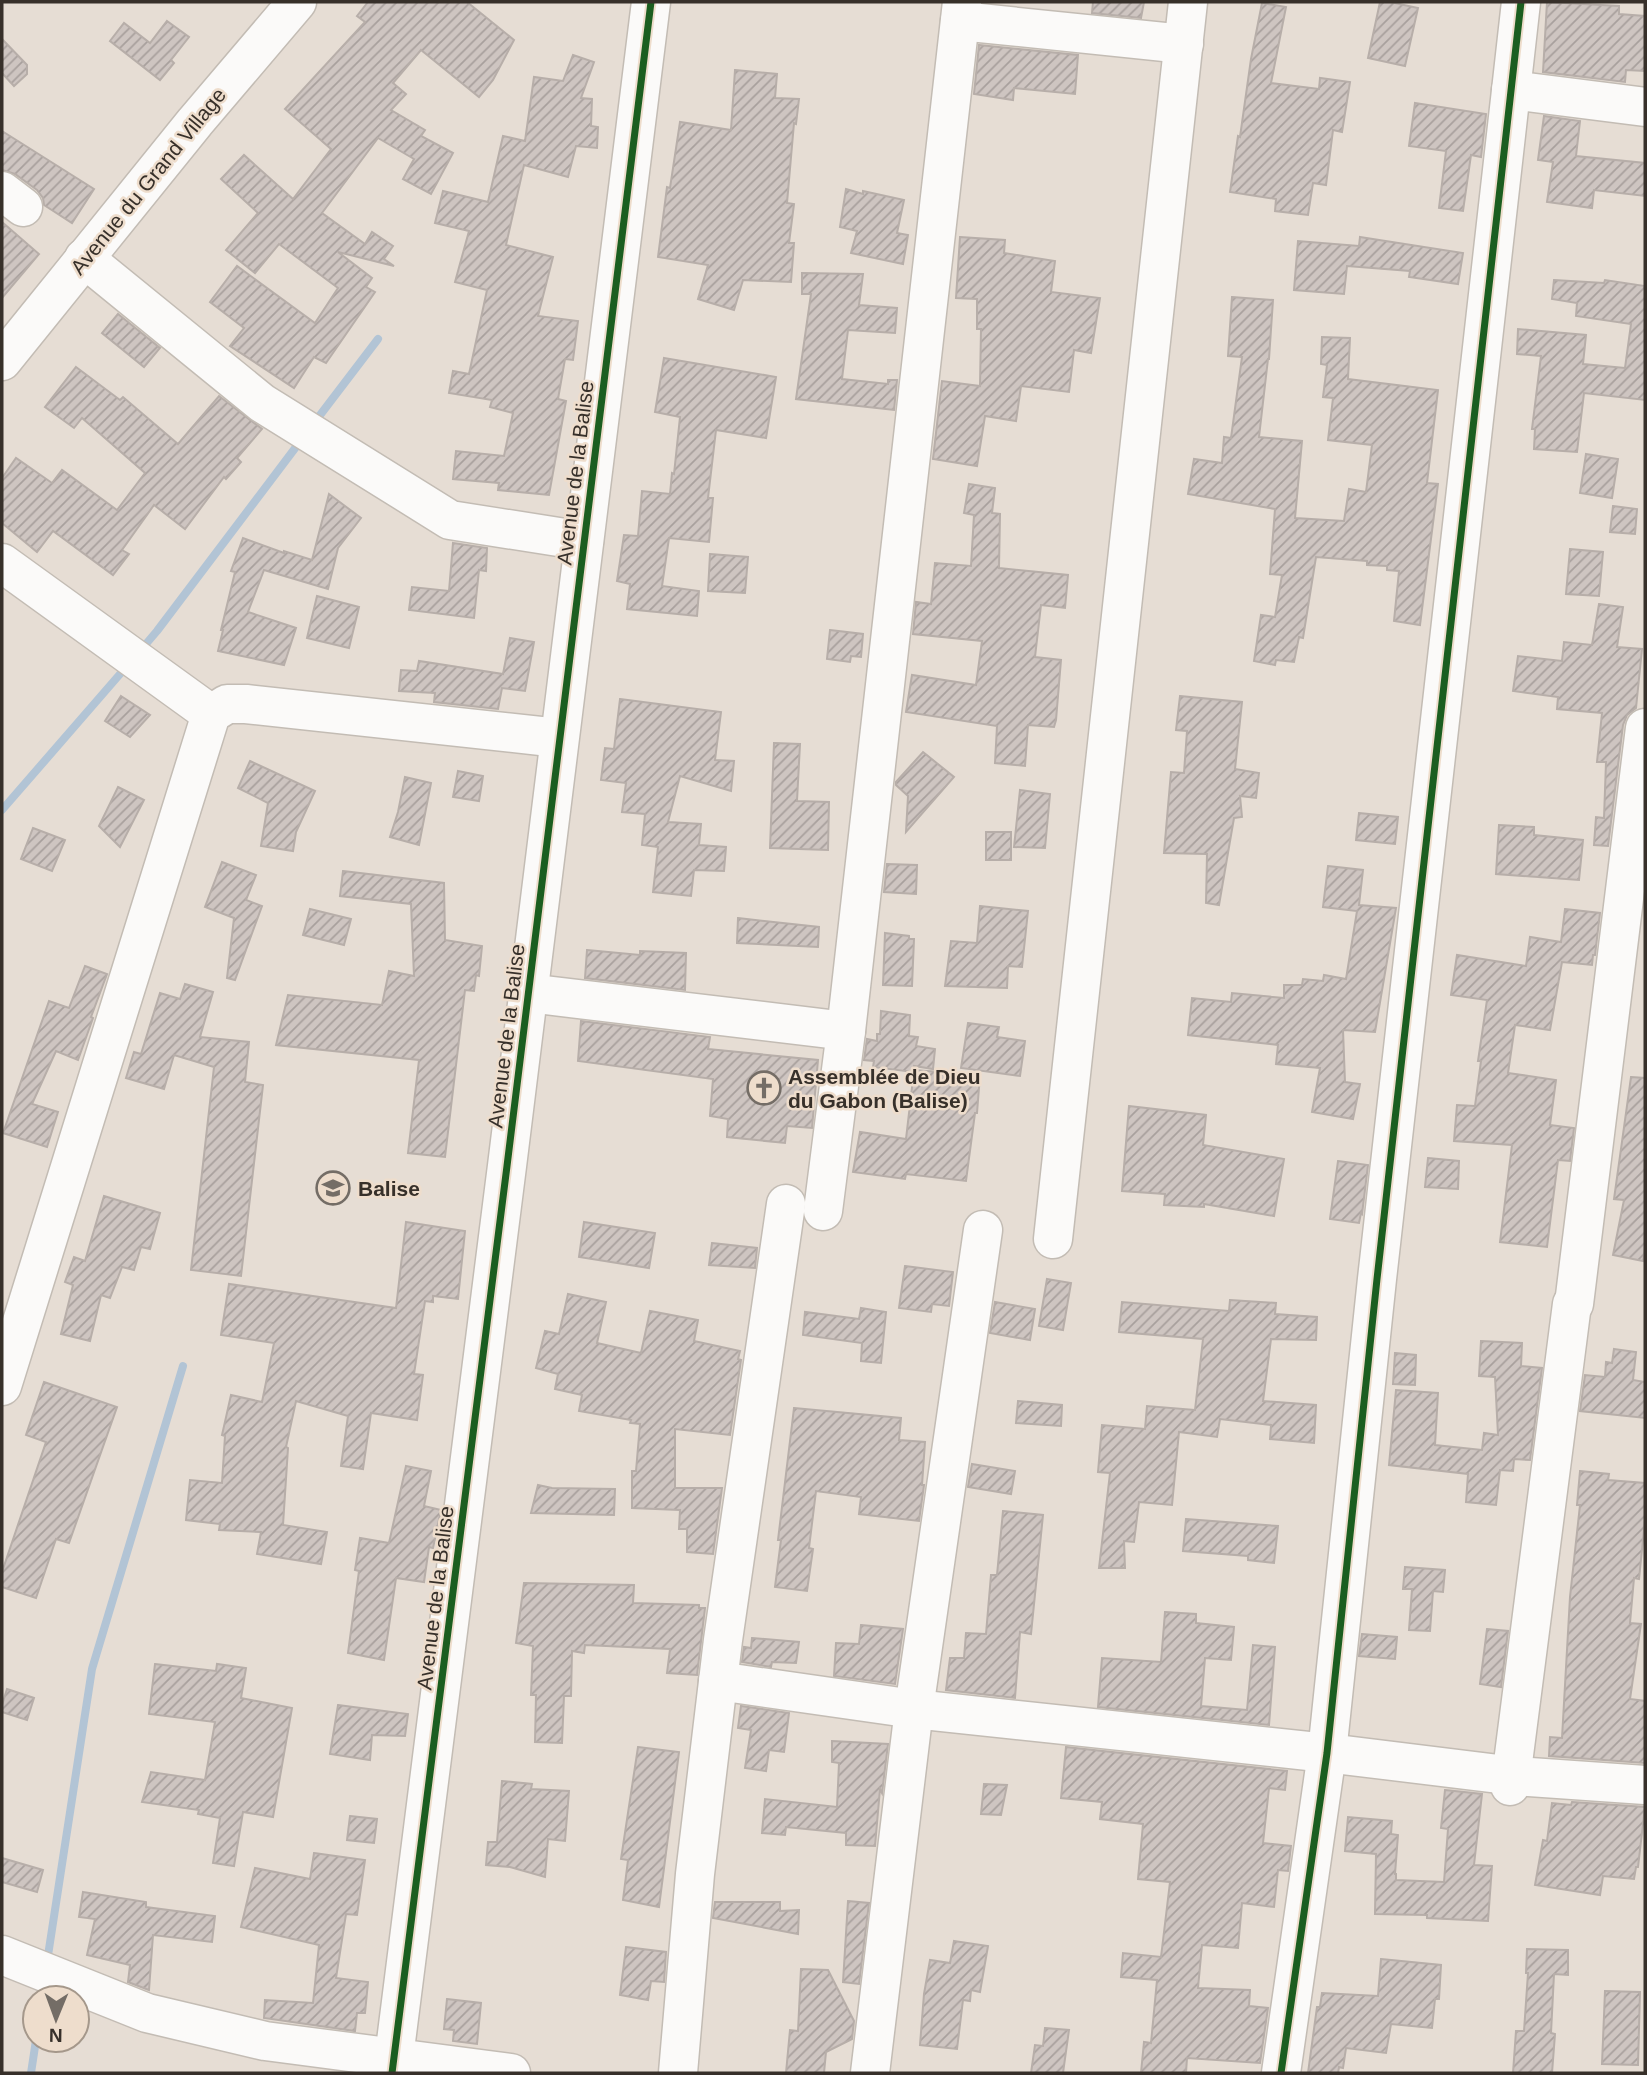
<svg xmlns="http://www.w3.org/2000/svg" width="1647" height="2075" font-family="Helvetica,sans-serif">
<style>
.lines{fill:none;stroke-linecap:round;stroke-linejoin:round}
.stream{stroke:#b2c4d5;stroke-width:8}
.building{fill:url(#building-hatch);stroke:#b7aea9;stroke-width:2}
.minor-casing{stroke:#c3bcb4;stroke-width:41}
.minor{stroke:#fbfaf9;stroke-width:38}
.cycleway-casing{stroke:#edc;stroke-width:11}
.cycleway{stroke:#1b5e20;stroke-width:7}
.labels{text-anchor:middle;dominant-baseline:central;stroke-width:5;stroke-linejoin:round;paint-order:stroke}
.street-label{font-size:21px;fill:#37302a;stroke:#edc}
.poi-label{font-size:21px;font-weight:bold;fill:#37302a;stroke:#edc;text-anchor:start}
</style>
<defs>
<pattern id="building-hatch" width="6" height="6" patternUnits="userSpaceOnUse" patternTransform="scale(1.75)"><rect width="6" height="6" fill="#cec5c1"/><path d="M-1 1l2-2M0 6l6-6M5 7l2-2" fill="none" stroke="#a8a09d"/></pattern>
</defs>
<rect width="100%" height="100%" fill="#e6ddd4"/>
<g class="lines">
<g class="stream">
<path d="M314,423L378,339"/>
<path d="M140,651L157,631L302,439"/>
<path d="M2,810L127,666"/>
<path d="M47,1962L92,1669L183,1366"/>
<path d="M42,1998L44,1982"/>
<path d="M31,2073L36,2040"/>
</g>
</g>
<g class="building">
<path d="M368,2H467L514,40L493,80L479,97L421,50L393,83L406,94L391,110L425,130L421,136L453,153L431,194L403,179L414,159L378,138L322,213L365,244L372,232L393,246L384,259L394,266L338,252L372,278L366,287L375,292L326,363L314,357L294,388L230,346L244,328L210,302L237,266L315,323L338,288L279,244L255,273L226,250L258,213L221,179L244,155L293,199L331,149L285,109L365,22L357,16Z"/>
<path d="M1093,2H1144L1141,18L1092,13Z"/>
<path d="M1380,2H1390L1418,8L1405,66L1368,58Z"/>
<path d="M1547,2L1619,6V14L1645,16V71L1626,70L1625,82L1543,72Z"/>
<path d="M1262,3L1286,7L1271,83L1319,89L1320,78L1350,82L1342,132L1333,130L1326,185L1313,183L1308,215L1275,211L1276,199L1230,192L1238,136L1240,137L1251,59Z"/>
<path d="M167,21L189,37L171,60L174,63L160,80L110,41L124,23L150,43Z"/>
<path d="M2,39L27,65V74L14,86L2,73Z"/>
<path d="M979,45L1078,55L1075,94L1014,88L1013,100L974,94Z"/>
<path d="M573,55L594,62L581,98L592,99L591,126L598,127L597,148L576,146L568,177L524,165L506,245L553,257L538,316L578,321L573,360L565,359L558,399L566,401L549,495L498,490L499,483L453,479L456,451L504,456L513,413L490,407L492,400L449,393L453,371L469,374L487,290L455,282L469,231L435,223L443,191L488,202L503,136L525,141L534,77L563,81Z"/>
<path d="M735,70L777,74L775,98L799,99L796,124L794,123L787,203L794,204L789,243H794L791,282L743,280L734,310L698,299L708,265L658,257L667,187L670,188L680,122L731,130Z"/>
<path d="M1415,103L1486,114L1481,157L1471,155L1463,211L1439,208L1446,151L1409,146Z"/>
<path d="M1544,116L1580,121L1576,156L1645,163V196L1594,190L1592,208L1547,202L1553,162L1538,160Z"/>
<path d="M2,131L94,189L72,223L44,205L43,198L37,190L15,174L2,170Z"/>
<path d="M846,189L863,194V191L904,200L897,233L908,235L903,264L851,253L857,231L840,227Z"/>
<path d="M2,222L39,254L2,298Z"/>
<path d="M960,237L1005,240L1004,253L1055,261L1051,292L1100,298L1091,353L1074,350L1069,392L1021,386L1016,421L985,416L977,466L933,459L942,381L980,386L981,329H977V299L956,298Z"/>
<path d="M1360,237L1463,253L1458,284L1409,277L1410,271L1347,266L1344,294L1294,290L1298,241L1359,246Z"/>
<path d="M802,273L863,274L859,305L897,308L895,333L848,330L842,379L888,384V380H897L894,410L796,399L811,294H802Z"/>
<path d="M1554,280L1604,283L1605,280L1645,286V400L1584,393L1577,452L1534,449L1535,429H1532L1541,356L1517,354L1518,329L1586,335L1583,364L1625,368L1631,324L1576,316L1577,303L1552,299Z"/>
<path d="M1232,297L1273,300L1269,359H1268L1259,437L1302,441L1295,518L1344,521L1349,489L1366,492L1372,445L1328,440L1333,398L1323,397L1327,365L1321,364L1322,337L1350,338L1348,379L1438,390L1427,483L1438,484L1420,625L1394,621L1399,571L1387,570V566L1367,565V561L1316,557L1303,638L1299,637L1294,662L1276,660L1275,665L1254,661L1261,615L1275,617L1282,575L1270,574L1275,509L1188,494L1194,459L1222,463L1224,437L1231,438L1242,357L1228,356Z"/>
<path d="M118,314L160,348L144,367L102,333Z"/>
<path d="M664,358L776,377L766,438L716,430L708,498H713L709,542L669,538L662,586L699,591L697,616L627,609L630,584L617,581L624,535L638,536L642,491L670,494L672,473L674,474L680,417L655,412Z"/>
<path d="M76,367L120,400L123,397L178,444L219,396L262,429L237,458L241,462L226,479L224,477L185,529L154,505L122,550L129,554L113,575L53,531L37,552L2,523V478L16,458L52,483L62,470L117,510L145,473L82,418L74,428L45,407Z"/>
<path d="M1586,454L1618,459L1612,498L1580,493Z"/>
<path d="M969,484L995,488L992,513L1000,514L999,568L1068,575L1065,608L1041,605L1035,657L1061,660L1056,720L1054,727L1028,725L1025,766L995,763L997,726L906,712L912,675L976,685L982,641L913,634L916,602L931,604L935,563L971,566L974,515L964,513Z"/>
<path d="M329,494L361,518L338,548L328,589L264,570L248,612L296,628L284,665L218,651L223,630H221L235,572L231,571L243,538L284,553V551L312,560Z"/>
<path d="M1613,506L1637,509L1635,534L1610,532Z"/>
<path d="M453,543L487,548L486,571L479,570L474,618L409,610L412,587L449,591Z"/>
<path d="M1570,549L1603,552L1599,596L1566,594Z"/>
<path d="M710,554L748,557L745,593L708,591Z"/>
<path d="M317,596L359,607L349,648L307,638Z"/>
<path d="M1599,604L1623,607L1617,647L1642,649L1636,708L1627,715L1623,725L1608,846L1594,845L1596,817L1604,818L1606,762H1597L1602,713L1557,709L1558,697L1513,691L1518,656L1562,661L1564,642L1592,645Z"/>
<path d="M830,630L863,634L861,657L851,656L850,662L827,659Z"/>
<path d="M510,638L534,642L525,691L502,688L498,709L434,702L435,693L399,691L401,670L417,671L419,661L503,674Z"/>
<path d="M121,696L150,715L130,737L105,721Z"/>
<path d="M1180,696L1242,702L1235,769L1259,773L1256,798L1240,796L1242,817L1234,818L1219,905L1206,903L1207,854L1164,853L1171,772L1184,773L1187,731L1176,730Z"/>
<path d="M620,699L721,712L715,760L734,761L731,791L680,776L668,822L701,824L699,845L726,847L724,871L694,870L691,896L653,892L658,847L642,845L645,814L622,812L626,783L601,780L605,748L614,749Z"/>
<path d="M774,743L800,744L797,801L829,802L828,850L770,848Z"/>
<path d="M923,752L954,777L906,832L908,796L896,785V782Z"/>
<path d="M250,761L315,791L296,832L293,851L261,846L268,803L238,788Z"/>
<path d="M458,771L483,776L479,801L453,797Z"/>
<path d="M405,777L431,783L419,845L390,837L398,812Z"/>
<path d="M118,787L144,800L120,847L99,826Z"/>
<path d="M1020,790L1050,794L1045,848L1014,847Z"/>
<path d="M1359,813L1398,817L1395,844L1356,840Z"/>
<path d="M1499,825L1534,827V835L1583,840L1579,880L1496,874Z"/>
<path d="M33,828L65,840L52,871L21,859Z"/>
<rect x="986" y="832" width="25" height="28"/>
<path d="M222,862L256,875L246,900L262,906L235,980L227,978L234,918L205,907Z"/>
<path d="M887,864L917,865L916,894L884,892Z"/>
<path d="M1328,866L1363,870L1359,905L1396,908L1375,1032L1343,1030L1345,1082L1360,1084L1353,1119L1312,1112L1320,1068L1276,1064L1278,1045L1188,1035L1192,998L1231,1002L1232,993L1284,998V985H1302L1303,979L1323,981L1324,975L1346,979L1357,911L1323,907Z"/>
<path d="M343,871L444,883L445,940L482,946L479,976L476,975L474,991L465,990L445,1157L408,1153L419,1060L276,1045L288,995L382,1005L389,971L414,976L411,904L340,896Z"/>
<path d="M980,906L1028,911L1022,967L1008,966L1007,988L945,986L951,941L977,943Z"/>
<path d="M310,909L351,919L344,945L303,935Z"/>
<path d="M1565,909L1600,913L1595,955H1593L1592,965L1562,962L1550,1030L1515,1025L1508,1073L1556,1080L1550,1125L1574,1128L1570,1161L1558,1160L1547,1247L1500,1242L1512,1145L1454,1141L1457,1105L1475,1106L1481,1061H1478L1487,1000L1451,995L1457,955L1526,966L1530,937L1561,942Z"/>
<path d="M738,918L819,927L818,947L737,943Z"/>
<path d="M885,933L909,936V939H914L912,986L883,985Z"/>
<path d="M587,950L640,955V951L686,953L685,990L585,978Z"/>
<path d="M85,966L107,974L91,1017L93,1018L78,1060L56,1051L32,1104L58,1112L47,1147L3,1133L49,1001L69,1008Z"/>
<path d="M185,984L213,992L200,1037L249,1042L245,1082L263,1085L241,1276L191,1270L214,1067L174,1055L164,1089L126,1078L134,1052L141,1054L160,993L180,999Z"/>
<path d="M881,1011L910,1015L909,1036L918,1037L916,1046L935,1049L933,1069L914,1066L913,1072L873,1067L874,1061L864,1060L867,1039L877,1041V1034H880Z"/>
<path d="M581,1021L710,1037L708,1049L818,1060L812,1128L787,1126L785,1143L727,1137L728,1119L710,1116L713,1079L578,1061Z"/>
<path d="M968,1023L999,1027L997,1037L1025,1041L1020,1076L961,1068Z"/>
<path d="M914,1070L980,1075L977,1113H975L966,1181L906,1174L905,1179L853,1172L860,1132L906,1139Z"/>
<path d="M1631,1077L1645,1078V1249L1643,1261L1613,1255L1624,1200L1614,1199Z"/>
<path d="M1129,1106L1206,1115L1203,1145L1284,1159L1274,1216L1204,1204V1207L1164,1205L1165,1194L1122,1191Z"/>
<path d="M1428,1158L1459,1161L1458,1189L1425,1187Z"/>
<path d="M1338,1161L1368,1165L1362,1214L1361,1213L1359,1223L1330,1219Z"/>
<path d="M104,1196L160,1213L150,1249L141,1247L134,1270L122,1267L110,1298L101,1295L90,1341L61,1334L73,1285L65,1282L74,1257L85,1261Z"/>
<path d="M406,1222L465,1231L458,1299L433,1296V1302L425,1301L414,1374L423,1375L417,1420L371,1413L363,1469L341,1466L348,1416L296,1401L286,1447L288,1448L283,1525L327,1532L321,1564L257,1554L261,1532L219,1530L220,1524L186,1520L190,1480L222,1483L225,1436L222,1435L231,1395L262,1402L274,1343L221,1335L229,1284L396,1308Z"/>
<path d="M584,1222L655,1233L649,1268L579,1257Z"/>
<path d="M712,1243L757,1248L755,1268L709,1265Z"/>
<path d="M905,1266L953,1272L949,1306L932,1304L931,1312L899,1308Z"/>
<path d="M1047,1279L1071,1283L1063,1330L1039,1326Z"/>
<path d="M568,1294L606,1302L597,1343L641,1353L650,1311L698,1320L694,1341L740,1351L738,1359L741,1360L730,1435L675,1429V1488H722L713,1554L687,1552V1529H679L680,1510L632,1508V1471H636L640,1424L630,1423L631,1420L579,1411L582,1395L555,1389L558,1374L536,1368L545,1331L559,1334Z"/>
<path d="M1230,1300L1276,1303L1275,1314L1317,1317L1316,1340L1271,1339L1263,1401L1316,1405L1314,1443L1270,1439L1271,1425L1220,1419L1217,1437L1179,1432L1172,1505L1139,1502L1134,1542L1124,1541L1125,1568H1099L1110,1473L1098,1472L1102,1425L1145,1429L1147,1406L1195,1410L1203,1339L1119,1332L1122,1302L1229,1311Z"/>
<path d="M995,1302L1035,1309L1030,1340L990,1333Z"/>
<path d="M861,1308L886,1312L881,1363L861,1361L862,1343L803,1335L805,1312L859,1319Z"/>
<path d="M1481,1341L1522,1343L1521,1366L1542,1368L1530,1460L1514,1459L1513,1471L1500,1470L1496,1505L1466,1502L1468,1474L1389,1465L1396,1390L1438,1393L1435,1445L1482,1450L1484,1433L1498,1435L1495,1377L1479,1376Z"/>
<path d="M1614,1349L1636,1352L1633,1380L1645,1382V1418L1580,1411L1585,1375L1605,1377L1606,1362L1612,1363Z"/>
<path d="M1395,1353L1416,1355L1415,1385L1393,1384Z"/>
<path d="M44,1382L117,1407L69,1543L56,1539L36,1598L2,1587V1572L46,1442L26,1435Z"/>
<path d="M1018,1401L1062,1405L1061,1426L1016,1423Z"/>
<path d="M794,1408L901,1418L899,1440L925,1442L922,1485H924L919,1521L859,1514L861,1497L816,1491L809,1548L813,1549L807,1591L775,1587L781,1540H778Z"/>
<path d="M972,1464L1015,1471L1011,1494L968,1487Z"/>
<path d="M406,1466L431,1471L424,1506L441,1510L433,1548L429,1547L424,1582L396,1578L384,1660L348,1653L359,1571L355,1570L360,1538L389,1543Z"/>
<path d="M1580,1471L1609,1474L1608,1480L1645,1483V1520L1639,1579L1634,1578L1630,1623L1641,1624L1630,1699L1645,1701V1763L1549,1756L1550,1737L1562,1738L1570,1597L1580,1505H1577Z"/>
<path d="M538,1485L552,1488L615,1489L614,1515L531,1513Z"/>
<path d="M1003,1511L1043,1515L1031,1634L1020,1632L1015,1698L946,1690L950,1658H964L966,1633L986,1634L991,1575H997Z"/>
<path d="M1186,1519L1278,1526L1274,1563L1248,1560V1556L1183,1551Z"/>
<path d="M1405,1567L1445,1570L1443,1592L1433,1591L1430,1631L1409,1630L1412,1589H1403Z"/>
<path d="M524,1583L634,1585L633,1603L699,1605V1608H705L697,1675L667,1673L670,1649L585,1645L584,1653L572,1651L571,1696H564L562,1743L535,1742L536,1695H531L533,1646L516,1643Z"/>
<path d="M1165,1612L1196,1614V1623L1234,1627L1231,1660L1205,1658L1201,1706L1247,1710L1253,1645L1275,1647L1269,1725L1098,1707L1102,1658L1161,1662Z"/>
<path d="M861,1625L903,1629L895,1684L834,1676L836,1643L859,1644Z"/>
<path d="M1487,1629L1508,1631L1501,1687L1480,1684Z"/>
<path d="M1362,1634L1397,1637L1395,1659L1359,1656Z"/>
<path d="M752,1638L799,1642L796,1663L772,1662L771,1667L742,1662L744,1647L751,1648Z"/>
<path d="M155,1664L216,1671L217,1664L246,1668L241,1698L292,1708L273,1817L243,1812L234,1866L213,1863L220,1818L198,1814L199,1810L142,1802L151,1772L205,1780L215,1722L149,1714Z"/>
<path d="M7,1689L34,1698L27,1720L2,1712V1705Z"/>
<path d="M338,1705L408,1714L405,1736L372,1735L370,1760L330,1754Z"/>
<path d="M741,1706L789,1713L784,1752L769,1750L766,1771L745,1768L751,1730L738,1728Z"/>
<path d="M832,1741L888,1744L882,1793L880,1789L875,1846L846,1845V1833L786,1827L785,1835L762,1833L765,1799L837,1807L839,1763L832,1762Z"/>
<path d="M638,1747L679,1752L659,1907L623,1900L628,1860L621,1859Z"/>
<path d="M1066,1747L1287,1771L1285,1790L1269,1788L1263,1843L1291,1846L1288,1871L1278,1870L1274,1907L1242,1903L1238,1948L1202,1945L1198,1988L1250,1990L1249,2006L1268,2008L1260,2063L1187,2058L1186,2073H1141L1144,2042L1151,2043L1157,1980L1121,1977L1123,1953L1161,1957L1170,1882L1138,1879L1143,1824L1100,1819L1102,1802L1061,1798Z"/>
<path d="M502,1781L532,1784L531,1789L569,1791L565,1841L548,1839L545,1877L510,1867L486,1865L488,1842H497Z"/>
<path d="M984,1784L1007,1785L1001,1815L981,1814Z"/>
<path d="M1445,1790L1482,1794L1474,1865L1492,1866L1488,1921L1427,1918V1915L1375,1914L1376,1854L1345,1851L1348,1817L1392,1821L1391,1834L1398,1835L1395,1874H1396V1880L1444,1882L1448,1829L1441,1828Z"/>
<path d="M1572,1802L1645,1807L1638,1867H1636L1634,1879L1603,1876L1600,1895L1535,1885L1543,1840L1547,1841L1552,1803L1571,1805Z"/>
<path d="M350,1816L377,1819L374,1843L347,1840Z"/>
<path d="M314,1853L365,1860L357,1915L346,1914L336,1978L368,1982L365,2013H357L355,2031L264,2018L265,2000L313,2003L319,1945L241,1927L255,1868L310,1879Z"/>
<path d="M2,1858L43,1870L37,1892L2,1882Z"/>
<path d="M83,1892L146,1902V1907L215,1916L212,1942L153,1935L149,1990L128,1982L130,1965L87,1955L95,1919L79,1917Z"/>
<path d="M848,1901L869,1903L859,1984L843,1982Z"/>
<path d="M715,1902H780V1911L799,1910L798,1934L713,1918Z"/>
<path d="M954,1941L988,1946L980,1992L971,1990L970,2001L963,2000L957,2049L920,2045L924,1994L930,1960L950,1963Z"/>
<path d="M626,1947L666,1952L664,1982L651,1981L648,2000L620,1995Z"/>
<path d="M1527,1949L1568,1950V1975L1554,1974L1551,2033L1555,2034L1552,2073H1513L1516,2031H1524L1528,1973H1526Z"/>
<path d="M1381,1959L1441,1965L1439,1999H1435L1432,2028L1391,2024L1386,2053L1346,2048L1343,2068L1339,2067L1338,2073H1308L1317,2007H1320L1322,1993L1378,1996Z"/>
<path d="M801,1969L828,1970L854,2021L852,2039L826,2052L824,2073H786L790,2030L798,2031Z"/>
<path d="M1605,1991L1640,1992L1638,2065L1602,2064Z"/>
<path d="M447,1999L481,2003L477,2044L453,2041L454,2030L444,2029Z"/>
<path d="M1045,2028L1069,2030L1063,2073H1031L1035,2045L1043,2046Z"/>
</g>
<g class="lines">
<defs>
<g id="minor">
<path d="M960,21L1184,44"/>
<path d="M1511,90L1645,107"/>
<path d="M2,191L23,207"/>
<path d="M84,258L262,403L450,520L584,541"/>
<path d="M2,361L195,122L297,2"/>
<path d="M2,563L211,714"/>
<path d="M528,993L846,1031"/>
<path d="M823,1211L846,1031L962,2"/>
<path d="M1053,1239L1188,2"/>
<path d="M1574,1304L1645,728"/>
<path d="M2,1386L211,714L227,704H246L559,738"/>
<path d="M718,1681L914,1709L1327,1753L1515,1776L1645,1785"/>
<path d="M1510,1786L1572,1304"/>
<path d="M2,1955L147,2013L265,2041L511,2073"/>
<path d="M392,2073L507,1166L651,2"/>
<path d="M678,2073L695,1874L723,1640L786,1204"/>
<path d="M870,2073L914,1709L983,1230"/>
<path d="M1281,2073L1327,1753L1377,1279L1521,2"/>
</g>
</defs>
<use href="#minor" class="minor-casing"/>
<use href="#minor" class="minor"/>
<defs>
<g id="cycleway">
<path d="M392,2073L507,1166L651,2"/>
<path d="M1281,2073L1327,1753L1377,1279L1521,2"/>
</g>
</defs>
<use href="#cycleway" class="cycleway-casing"/>
<use href="#cycleway" class="cycleway"/>
</g>
<defs>
<symbol id="church-ring" viewBox="-11 -11 22 22"><circle r="9.5" fill="#edc" stroke="#746d66" stroke-width="1.5"/><path d="M-1.2-6h2.4v3.5h3.3v2.4h-3.3V6h-2.4V-.1h-3.3v-2.4h3.3Z" fill="#746d66"/></symbol>
<symbol id="school-ring" viewBox="-11 -11 22 22"><circle r="9.5" fill="#edc" stroke="#746d66" stroke-width="1.5"/><path d="M0-5L7-2L0 1L-7-2ZM-4 1L0 2.5L4 1V4Q0 6-4 4Z" fill="#746d66"/></symbol>
</defs>
<g fill-rule="evenodd">
<use href="#church-ring" x="745" y="1069" width="38" height="38"/>
<use href="#school-ring" x="314" y="1169" width="38" height="38"/>
</g>
<g class="labels">
<g class="street-label">
<text transform="translate(148 181) rotate(-51)">Avenue du Grand Village</text>
<text transform="translate(575 473) rotate(-83)">Avenue de la Balise</text>
<text transform="translate(506 1036) rotate(-83)">Avenue de la Balise</text>
<text transform="translate(435 1598) rotate(-83)">Avenue de la Balise</text>
</g>
<g class="poi-label">
<text x="788" y="1076">Assemblée de Dieu<tspan x="788" dy="24">du Gabon (Balise)</tspan></text>
<text x="358" y="1188">Balise</text>
</g>
</g>
<rect width="1647" height="2075" fill="none" stroke="#37302a" stroke-width="7"/>
<g transform="translate(56 2019) rotate(181)"><circle r="33" fill="#eeddcc" stroke="#a5988b" stroke-width="2"/>
<path d="M0-5L12 26L0 18L-12 26Z" fill="#746d66"/>
<text y="-10" font-size="19" font-weight="bold" text-anchor="middle" fill="#37302a">N</text>
</g>
</svg>
